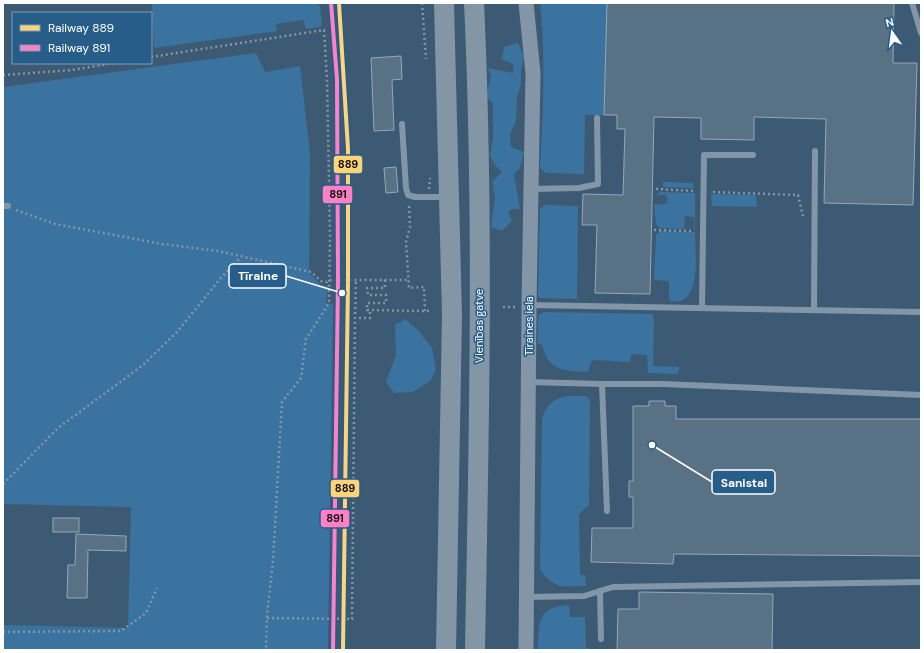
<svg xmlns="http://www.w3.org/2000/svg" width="924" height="653" font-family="'DM Sans',sans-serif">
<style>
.green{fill:#3a739f}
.building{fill:#597185;stroke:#97a8b6}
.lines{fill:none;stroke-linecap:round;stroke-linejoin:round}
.path{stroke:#8396a7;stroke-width:2.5;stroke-dasharray:2 3;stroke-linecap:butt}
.service{stroke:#8396a7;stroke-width:6}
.tertiary{stroke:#8396a7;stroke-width:15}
.trunk{stroke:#8296a6;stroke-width:20}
.rail-1-casing{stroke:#265d89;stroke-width:7}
.rail-2-casing{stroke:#265d89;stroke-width:7}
.rail-1{stroke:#ffd37a;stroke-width:4}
.rail-2{stroke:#ff80c5;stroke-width:4}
.labels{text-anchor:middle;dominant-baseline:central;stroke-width:3;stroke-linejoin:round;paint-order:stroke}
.street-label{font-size:11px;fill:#fff;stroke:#265d89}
.leader{fill:none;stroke:#fff;stroke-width:1.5}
.callout-dot{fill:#fff;stroke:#265d89;stroke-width:1.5}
.callout{fill:#265d89;stroke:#fff;stroke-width:1.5}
.callout-label{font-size:12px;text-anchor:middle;font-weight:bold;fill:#fff}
.line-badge{stroke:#265d89;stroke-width:1.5}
.pale-badge-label{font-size:11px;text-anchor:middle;font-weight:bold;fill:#111}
</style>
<rect width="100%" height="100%" fill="#3c5a73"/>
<g class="green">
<path d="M152,3H317L320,7L322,24L320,27L307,29L305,27L304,20L276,24L277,31L154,48Z"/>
<path d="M540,3H607L604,115H585L584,174L546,173L540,168C543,113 546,58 540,3Z"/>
<path d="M518,43L524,57L521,70V84L517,97L516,121L510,134L511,147L524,152L520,168L514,174L520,209H511L508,212L512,221L502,231L491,227L495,198L492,182L502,172L494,164L490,155L493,139V104L486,96L491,77L488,68L514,73L513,64L502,59L504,47Z"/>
<path d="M256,53L265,72L300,66L310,153L309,273L321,285L328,286L326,303L333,304L328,650H3V625L128,628L131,507L3,504V87Z"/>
<path d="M663,182L693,183L694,188L663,187Z"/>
<path d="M659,192L695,193V229H694V217L685,216L684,229L660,228L656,224L654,205L666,204L668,201L666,195H659L655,198Z"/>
<path d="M711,194L756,195L757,207L712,206Z"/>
<path d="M545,205L578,206L577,299L539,298L538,296L540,209Z"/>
<path d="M660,231L695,232C695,249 701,293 681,301C678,301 674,301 671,302L669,298V281L654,280L656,235Z"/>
<path d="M544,312L652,314L654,318L653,366L679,367V371L677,374L648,373L647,355L631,354L630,362L592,360L588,372C565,371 547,371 542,344H538V316Z"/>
<path d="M405,319L417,329L432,348L436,369L431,380L413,392L394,393L386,382L396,355L395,325L397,323L401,322Z"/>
<path d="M569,396H586L590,400L589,505L579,514L580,575H585L586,586C578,586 568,587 560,586C553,584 542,575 540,568L542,420C546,405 553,398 569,396Z"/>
<path d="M569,605L570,617H585L586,648H589V650H538C539,623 536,607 569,605Z"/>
</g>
<g class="building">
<path d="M607,3H894L893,63H917L913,205L824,203L826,119L754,117V140L701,139V118L654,117L650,294L595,293L597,225H582L583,194L623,195L625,129H617V115H604Z"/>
<path d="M401,56L402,79L392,80L394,130L374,131L371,58Z"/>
<path d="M396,167L398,192L386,193L384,168Z"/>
<path d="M649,401H665V406H676V419H921V556L674,554L673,564L591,562L592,528H633V497H629V481H633V406H649Z"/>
<rect x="53" y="518" width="26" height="14"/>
<path d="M76,534L126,536V551L88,550L87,598H67L68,565H75Z"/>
<path d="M639,592L773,594L772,650H617L618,609H639Z"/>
</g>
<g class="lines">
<g class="path">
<path d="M422,3L426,59"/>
<path d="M151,57L324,30L327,79L330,236L329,303L306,339L301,378L282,402L273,561L267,615L266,650"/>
<path d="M3,75L72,70L114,63"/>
<path d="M429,189L430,178"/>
<path d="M656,189L694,191"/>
<path d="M713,192L798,195L803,216"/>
<path d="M409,206L410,227L406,242L409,288L424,287L425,311"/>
<path d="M16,210L55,224L162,244L218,251L311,272L321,281L327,282L329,280H409"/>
<path d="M654,230L693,231"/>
<path d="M385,280V288H367L368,295H386V303H367V310L429,311"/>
<path d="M503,307H515"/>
<path d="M359,318H370V311"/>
<path d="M3,484L58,428L143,365L177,332L220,279L241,257"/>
<path d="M267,618L352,619L355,317L356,280"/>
<path d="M3,632L121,631L146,613L157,588"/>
</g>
<g class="service">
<path d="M912,3L921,33"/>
<path d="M402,124L406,188L408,195L415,197H445"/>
<path d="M531,189L579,188L598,184L597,118"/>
<path d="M3,206H8"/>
<path d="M529,305L921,312"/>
<path d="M702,308L704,155H753"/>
<path d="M814,310L815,151"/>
<path d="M529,382L602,384H663L921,395"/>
<path d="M602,384L607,511"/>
<path d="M600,591L601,639"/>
<path d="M527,597L584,596L613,587L921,582"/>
</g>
<path class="tertiary" d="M526,3L533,73L529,305L526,650"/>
<g class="trunk">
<path d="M444,3L452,315L446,650"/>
<path d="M474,3C484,218 479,434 475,650"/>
</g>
<defs>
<path id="rail-1" d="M339,3L348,149V280L343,650"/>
<path id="rail-2" d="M331,3L337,79L338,280L333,650"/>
</defs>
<use href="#rail-1" class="rail-1-casing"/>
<use href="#rail-2" class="rail-2-casing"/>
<use href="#rail-1" class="rail-1"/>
<use href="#rail-2" class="rail-2"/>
</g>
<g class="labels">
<g class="street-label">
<text transform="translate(479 326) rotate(-90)">Vienības gatve</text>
<text transform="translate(529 326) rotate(-90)">Tīraines iela</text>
</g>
</g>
<path class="leader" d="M342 293L286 276M652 445L712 482"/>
<g class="callout-dot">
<circle cx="342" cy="293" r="4"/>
<circle cx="652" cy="445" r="4"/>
</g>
<g class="callout">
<rect x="229" y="264" width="57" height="24" rx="4"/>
<rect x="712" y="470" width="63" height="24" rx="4"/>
</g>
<g class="callout-label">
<text x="258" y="280">Tīraine</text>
<text x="744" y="487">Sanistal</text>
</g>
<g class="line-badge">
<rect x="333" y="155" width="30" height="19" rx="4" fill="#ffd37a"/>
<rect x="322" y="185" width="31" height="19" rx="4" fill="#ff80c5"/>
<rect x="330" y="479" width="30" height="19" rx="4" fill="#ffd37a"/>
<rect x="320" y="509" width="30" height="19" rx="4" fill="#ff80c5"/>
</g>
<g class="pale-badge-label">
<text x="348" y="168">889</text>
<text x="338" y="198">891</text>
<text x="345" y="492">889</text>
<text x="335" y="522">891</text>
</g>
<rect width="924" height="653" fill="none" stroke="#ffffff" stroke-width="8"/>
<rect x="12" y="12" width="140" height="52" fill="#265d89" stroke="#7d9eb8"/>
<rect x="20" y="25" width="20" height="6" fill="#ffd37a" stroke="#7d9eb8"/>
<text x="48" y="32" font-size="12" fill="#ffffff">Railway 889</text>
<rect x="20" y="45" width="20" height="6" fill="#ff80c5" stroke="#7d9eb8"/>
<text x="48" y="52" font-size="12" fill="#ffffff">Railway 891</text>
<g transform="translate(892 32) rotate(346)" stroke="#265d89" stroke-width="3" paint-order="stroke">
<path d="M0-3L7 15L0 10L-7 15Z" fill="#ffffff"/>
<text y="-6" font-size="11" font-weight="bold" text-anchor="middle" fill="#ffffff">N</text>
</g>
</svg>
